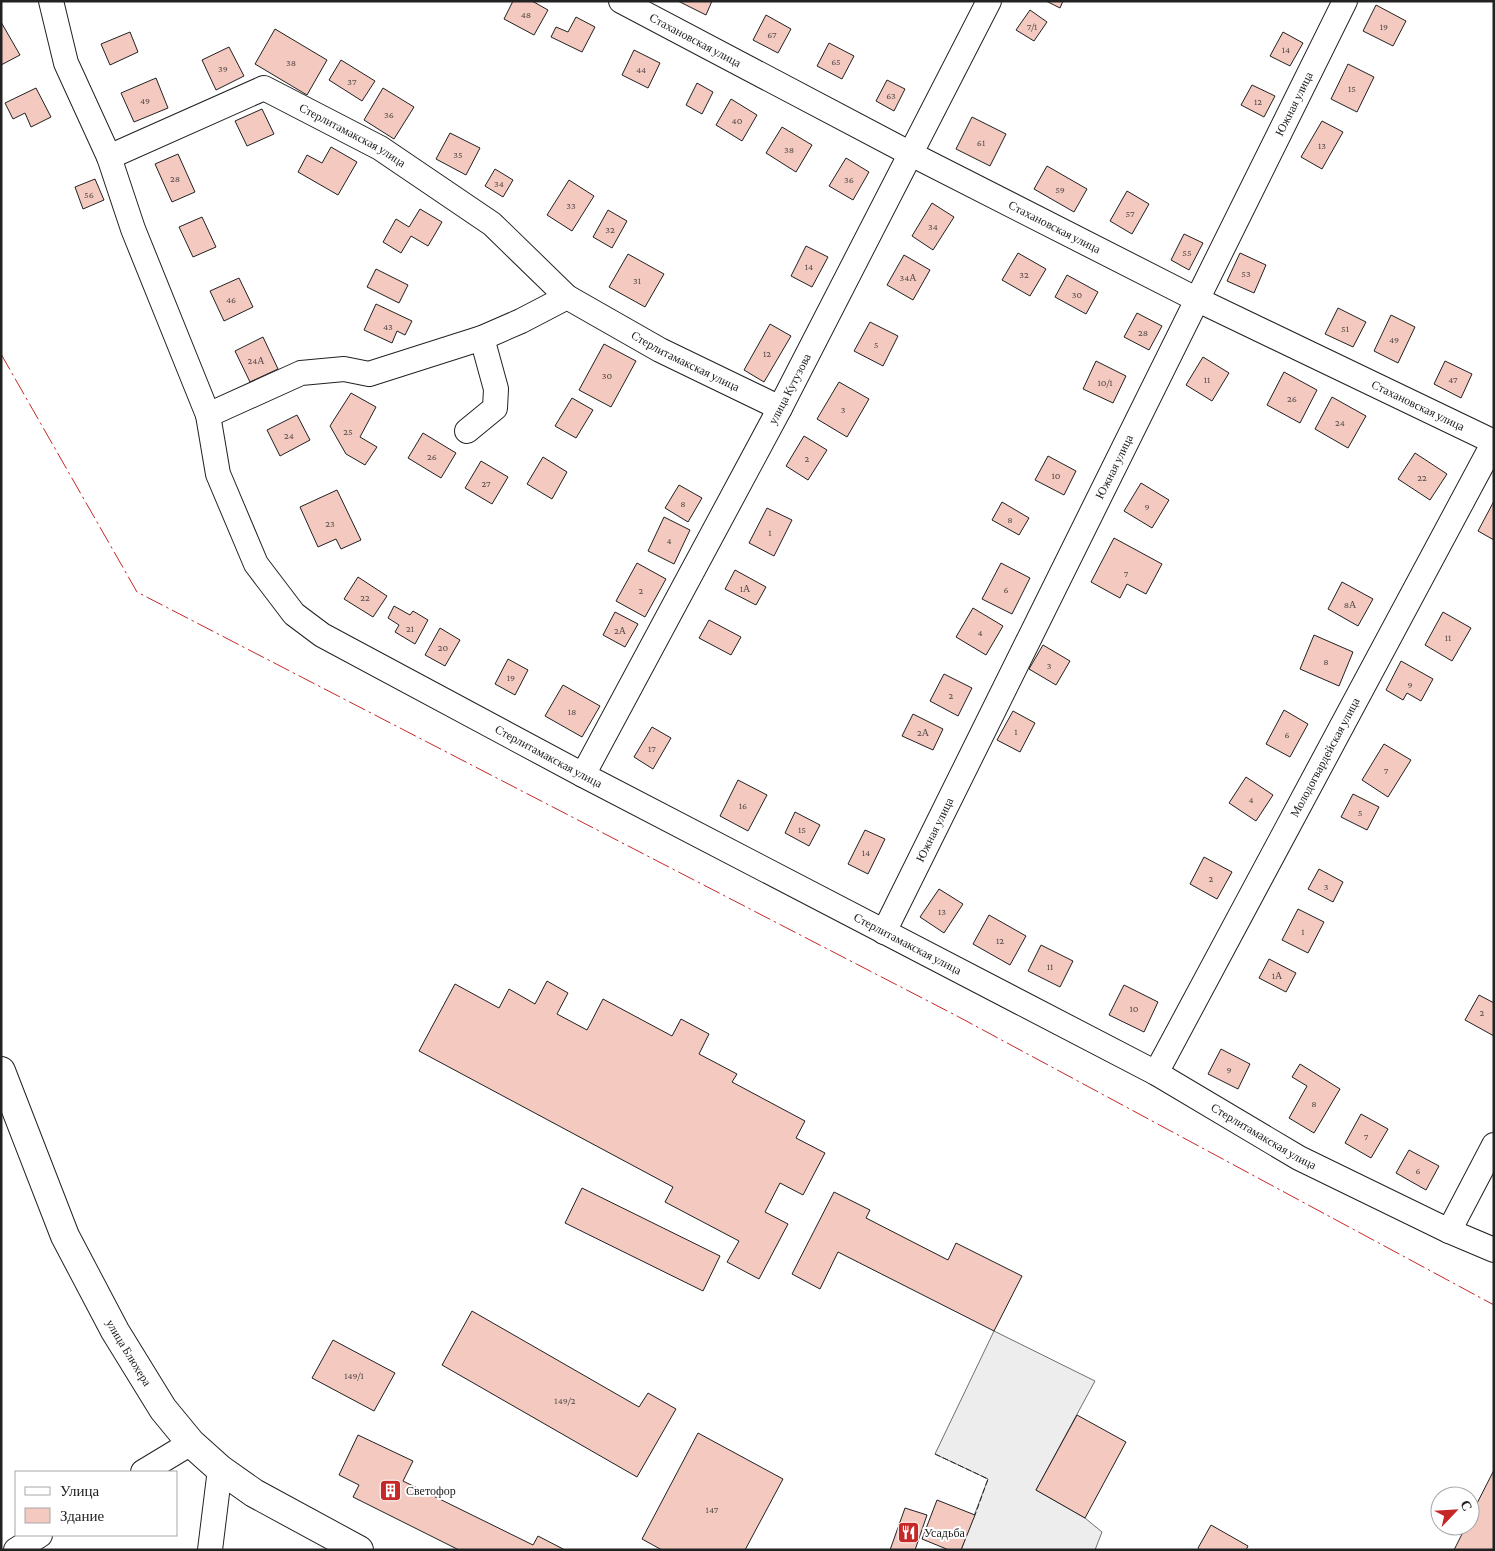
<svg xmlns="http://www.w3.org/2000/svg" width="1495" height="1551" font-family="'Crimson Pro',serif">
<style>
.parking{fill:#ededed;stroke:#6f6f6f}
.building{fill:#f3c9c0;stroke:#222}
.lines{fill:none;stroke-linecap:round;stroke-linejoin:round}
.minor-casing{stroke:#222;stroke-width:26}
.major-casing{stroke:#222;stroke-width:30}
.minor{stroke:#fff;stroke-width:24}
.major{stroke:#fff;stroke-width:28}
.fence{stroke:#222;stroke-width:1;stroke-dasharray:6 2.5;stroke-linecap:butt}
.power{stroke:#c62828;stroke-width:1;stroke-dasharray:18 4 2.5 4;stroke-linecap:butt}
.labels{text-anchor:middle;dominant-baseline:central;stroke-width:4;stroke-linejoin:round;paint-order:stroke}
.number-label{font-size:10px;fill:#564c4a}
.street-label{font-size:12px;fill:#222;stroke:#fff}
.poi-label{font-size:12px;fill:#222;stroke:#fff;text-anchor:start}
</style>
<rect width="100%" height="100%" fill="#fff"/>
<path class="parking" d="M994,1331L1095,1381L1036,1490L1085,1518L1102,1532L1095,1550H961L988,1479L935,1454Z"/>
<g class="building">
<path d="M513,1H532L548,10L534,35L504,19Z"/>
<path d="M678,1H712L706,15Z"/>
<path d="M1046,1H1063L1060,8Z"/>
<path d="M1376,5L1406,21L1393,46L1363,31Z"/>
<path d="M1030,10L1047,22L1034,41L1016,30Z"/>
<path d="M766,15L791,29L778,53L753,40Z"/>
<path d="M576,17L595,27L582,52L551,37L556,27L568,32Z"/>
<path d="M1,22L20,55L1,65Z"/>
<path d="M275,29L327,60L307,95L255,64Z"/>
<path d="M130,32L138,52L110,65L101,44Z"/>
<path d="M1283,32L1303,43L1290,66L1270,56Z"/>
<path d="M829,43L854,56L842,79L817,66Z"/>
<path d="M229,47L244,76L216,90L202,60Z"/>
<path d="M634,50L660,63L648,88L622,75Z"/>
<path d="M341,60L375,81L362,101L329,80Z"/>
<path d="M1348,64L1374,77L1357,112L1331,99Z"/>
<path d="M156,78L168,108L134,122L121,93Z"/>
<path d="M887,80L905,89L894,111L876,101Z"/>
<path d="M697,83L713,92L702,114L686,105Z"/>
<path d="M1252,85L1275,96L1264,117L1241,105Z"/>
<path d="M36,88L51,117L31,127L25,113L13,119L5,103Z"/>
<path d="M383,88L414,107L394,139L364,120Z"/>
<path d="M731,99L757,115L742,141L716,125Z"/>
<path d="M262,109L274,134L247,146L235,121Z"/>
<path d="M972,117L1006,134L990,166L956,149Z"/>
<path d="M1322,121L1343,132L1322,169L1301,157Z"/>
<path d="M782,127L812,145L796,172L766,153Z"/>
<path d="M450,133L480,148L466,175L436,159Z"/>
<path d="M331,147L357,162L338,195L298,172L307,155L322,163Z"/>
<path d="M178,154L195,192L172,202L155,164Z"/>
<path d="M846,158L869,172L853,200L829,186Z"/>
<path d="M1047,166L1087,189L1074,212L1034,189Z"/>
<path d="M495,169L513,180L503,197L485,186Z"/>
<path d="M95,179L104,200L83,209L75,187Z"/>
<path d="M569,180L594,196L572,231L547,215Z"/>
<path d="M1127,191L1149,204L1132,234L1110,221Z"/>
<path d="M932,203L954,217L933,250L912,236Z"/>
<path d="M420,209L442,222L428,246L411,236L401,253L383,242L396,219L409,227Z"/>
<path d="M608,210L627,221L612,248L593,237Z"/>
<path d="M202,217L216,247L193,257L179,227Z"/>
<path d="M1184,234L1203,243L1189,270L1171,260Z"/>
<path d="M806,246L828,257L812,287L791,276Z"/>
<path d="M1018,253L1046,269L1030,296L1002,280Z"/>
<path d="M1240,253L1266,265L1254,293L1227,281Z"/>
<path d="M628,254L664,274L645,307L609,287Z"/>
<path d="M904,255L930,270L913,300L887,285Z"/>
<path d="M376,269L408,285L399,303L367,287Z"/>
<path d="M1067,275L1098,292L1086,314L1055,297Z"/>
<path d="M239,278L253,307L224,321L210,291Z"/>
<path d="M376,304L412,321L405,335L397,331L392,343L364,330Z"/>
<path d="M1338,308L1366,322L1353,347L1325,334Z"/>
<path d="M1137,313L1162,326L1149,350L1124,337Z"/>
<path d="M1391,315L1415,327L1398,363L1374,351Z"/>
<path d="M870,322L898,336L883,366L854,351Z"/>
<path d="M770,324L791,336L764,382L744,370Z"/>
<path d="M263,337L278,369L250,382L235,351Z"/>
<path d="M604,344L636,361L611,407L579,390Z"/>
<path d="M1203,357L1229,373L1212,401L1186,385Z"/>
<path d="M1096,361L1126,376L1113,403L1083,389Z"/>
<path d="M1445,361L1472,374L1461,398L1434,384Z"/>
<path d="M1284,372L1317,390L1300,423L1267,405Z"/>
<path d="M839,382L869,399L847,437L817,419Z"/>
<path d="M351,393L376,407L360,437L377,447L365,465L346,454L330,426Z"/>
<path d="M1332,397L1366,416L1348,448L1315,429Z"/>
<path d="M572,398L593,410L576,438L555,426Z"/>
<path d="M297,415L310,440L280,456L267,430Z"/>
<path d="M423,433L456,453L441,478L408,458Z"/>
<path d="M804,436L827,450L808,480L786,466Z"/>
<path d="M1415,453L1447,474L1430,500L1398,479Z"/>
<path d="M1048,456L1076,471L1064,495L1035,480Z"/>
<path d="M543,457L567,472L552,499L527,484Z"/>
<path d="M481,461L508,477L492,504L465,488Z"/>
<path d="M1141,483L1169,500L1152,528L1124,511Z"/>
<path d="M679,485L702,498L688,522L665,508Z"/>
<path d="M337,490L361,540L341,549L336,539L318,547L300,507Z"/>
<path d="M1494,501V540L1478,531Z"/>
<path d="M1002,502L1029,518L1019,535L992,520Z"/>
<path d="M767,508L792,520L774,556L749,543Z"/>
<path d="M664,517L690,530L674,564L648,551Z"/>
<path d="M1114,538L1162,564L1146,594L1127,584L1120,598L1091,582Z"/>
<path d="M637,563L666,579L645,617L616,601Z"/>
<path d="M1001,563L1030,578L1012,614L982,599Z"/>
<path d="M735,570L766,587L756,605L725,589Z"/>
<path d="M358,577L387,596L373,617L344,599Z"/>
<path d="M1342,582L1373,599L1358,626L1328,609Z"/>
<path d="M394,606L410,615L413,611L428,620L415,644L395,632L399,625L388,618Z"/>
<path d="M973,608L1003,626L986,655L956,637Z"/>
<path d="M615,612L638,624L625,647L603,635Z"/>
<path d="M1443,612L1471,628L1452,661L1425,645Z"/>
<path d="M709,620L741,637L731,655L699,638Z"/>
<path d="M440,628L460,640L445,666L425,655Z"/>
<path d="M1314,635L1353,652L1339,686L1300,669Z"/>
<path d="M1043,645L1070,661L1056,685L1029,669Z"/>
<path d="M508,659L528,670L515,695L495,684Z"/>
<path d="M1401,661L1433,679L1421,701L1407,693L1403,700L1386,690Z"/>
<path d="M944,674L972,688L958,716L930,701Z"/>
<path d="M563,685L600,706L582,737L545,716Z"/>
<path d="M1284,710L1308,724L1290,757L1266,744Z"/>
<path d="M1013,711L1035,723L1020,752L997,740Z"/>
<path d="M913,714L943,729L933,750L902,736Z"/>
<path d="M652,727L671,738L653,769L634,757Z"/>
<path d="M1384,744L1411,760L1388,797L1362,780Z"/>
<path d="M1246,777L1273,795L1256,821L1229,803Z"/>
<path d="M738,780L767,795L748,831L720,816Z"/>
<path d="M1353,794L1379,807L1367,830L1341,817Z"/>
<path d="M795,812L820,825L809,846L785,833Z"/>
<path d="M865,830L885,839L868,874L848,864Z"/>
<path d="M1204,857L1232,872L1217,899L1190,884Z"/>
<path d="M1319,869L1343,882L1333,902L1308,889Z"/>
<path d="M939,889L963,904L944,933L920,917Z"/>
<path d="M1298,909L1324,922L1308,953L1282,940Z"/>
<path d="M989,915L1026,936L1010,965L973,944Z"/>
<path d="M1041,945L1073,961L1060,987L1028,971Z"/>
<path d="M1269,959L1296,973L1286,992L1259,978Z"/>
<path d="M547,981L568,993L557,1014L587,1030L603,999L672,1036L681,1019L709,1034L699,1054L737,1074L732,1082L805,1121L796,1138L825,1153L803,1195L780,1183L765,1212L788,1224L759,1279L727,1262L739,1241L665,1202L673,1187L419,1051L455,984L499,1008L509,989L535,1004Z"/>
<path d="M1124,985L1158,1002L1144,1032L1109,1015Z"/>
<path d="M1479,995L1494,1003V1036L1465,1020Z"/>
<path d="M1221,1049L1250,1064L1238,1089L1208,1074Z"/>
<path d="M1300,1064L1340,1089L1314,1133L1289,1118L1307,1086L1292,1077Z"/>
<path d="M1361,1114L1388,1129L1371,1158L1345,1143Z"/>
<path d="M1409,1150L1439,1166L1426,1190L1396,1173Z"/>
<path d="M582,1188L720,1256L703,1291L565,1223Z"/>
<path d="M834,1192L870,1210L866,1218L948,1260L956,1243L1022,1276L994,1331L838,1252L820,1289L792,1274Z"/>
<path d="M472,1311L639,1407L648,1393L676,1409L637,1477L442,1365Z"/>
<path d="M333,1340L395,1373L374,1411L312,1378Z"/>
<path d="M1077,1415L1126,1442L1085,1518L1036,1490Z"/>
<path d="M698,1433L783,1479L745,1550H662L642,1539Z"/>
<path d="M358,1435L413,1461L403,1481L533,1545L538,1536L565,1550H459L353,1497L359,1485L339,1475Z"/>
<path d="M1494,1470V1550H1454L1466,1526H1470V1517Z"/>
<path d="M937,1500L975,1515L961,1550H949L922,1539Z"/>
<path d="M905,1508L927,1515L915,1550H890Z"/>
<path d="M1211,1525L1248,1546L1246,1550H1200L1198,1548Z"/>
</g>
<g class="lines">
<defs>
<g id="minor">
<path id="s1" d="M51,1L66,63L109,157L133,229L208,415L218,474L256,564L294,614L322,635L583,775L1156,1073L1299,1158L1449,1231L1494,1250"/>
<path id="s2" d="M621,1L911,154L1196,299L1494,442"/>
<path id="s3" d="M109,157L264,88L380,148L492,224L567,297L660,350L780,408"/>
<path d="M208,415L301,373L344,369L369,374L482,338L521,321L567,297"/>
<path d="M467,431L495,408L496,389L482,338"/>
<path id="s4" d="M583,775L780,408L989,1"/>
<path id="s5" d="M884,932L1345,1"/>
<path id="s6" d="M1156,1073L1494,442"/>
<path d="M1449,1231L1494,1145"/>
<path d="M143,1472L191,1443"/>
<path d="M16,1550L40,1535"/>
<path d="M210,1550L220,1469"/>
</g>
<g id="major">
<path id="s7" d="M1,1071L65,1236L115,1331L163,1409L191,1443L220,1469L254,1493L359,1550"/>
</g>
</defs>
<use href="#minor" class="minor-casing"/>
<use href="#major" class="major-casing"/>
<use href="#minor" class="minor"/>
<use href="#major" class="major"/>
<path class="fence" d="M935,1454L988,1479L975,1515"/>
<path class="power" d="M1,354L137,592L957,1016L1494,1305"/>
</g>
<defs>
<symbol id="building-square" viewBox="-11 -11 22 22"><rect x="-9" y="-9" width="18" height="18" rx="4" fill="#c62828" stroke="#fff"/><path d="M-4-6H4V6H1V3H-1V6H-4ZM-2.5-4.3h1.7v1.8h-1.7ZM.8-4.3h1.7v1.8H.8ZM-2.5-1h1.7V.8h-1.7ZM.8-1h1.7V.8H.8Z" fill="#fff"/></symbol>
<symbol id="restaurant-square" viewBox="-11 -11 22 22"><rect x="-9" y="-9" width="18" height="18" rx="4" fill="#c62828" stroke="#fff"/><path d="M-5-6h1v4h1v-4h1v4h1v-4h1v5L-1.5 .5V6h-2V.5L-5-1ZM5-6V6H3V1.5H1.5Q1.5-4 5-6Z" fill="#fff"/></symbol>
</defs>
<g fill-rule="evenodd">
<use href="#building-square" x="378" y="1478" width="25" height="25"/>
<use href="#restaurant-square" x="896" y="1520" width="25" height="25"/>
</g>
<g class="labels">
<g class="number-label">
<text x="526" y="14">48</text>
<text x="1032" y="26">7/1</text>
<text x="1384" y="26">19</text>
<text x="772" y="34">67</text>
<text x="1286" y="49">14</text>
<text x="836" y="61">65</text>
<text x="291" y="62">38</text>
<text x="223" y="68">39</text>
<text x="641" y="69">44</text>
<text x="352" y="81">37</text>
<text x="1352" y="88">15</text>
<text x="891" y="95">63</text>
<text x="145" y="100">49</text>
<text x="1258" y="101">12</text>
<text x="389" y="114">36</text>
<text x="737" y="120">40</text>
<text x="981" y="142">61</text>
<text x="1322" y="145">13</text>
<text x="789" y="149">38</text>
<text x="458" y="154">35</text>
<text x="175" y="178">28</text>
<text x="849" y="179">36</text>
<text x="499" y="183">34</text>
<text x="1060" y="189">59</text>
<text x="89" y="194">56</text>
<text x="571" y="205">33</text>
<text x="1130" y="213">57</text>
<text x="933" y="226">34</text>
<text x="610" y="229">32</text>
<text x="1187" y="252">55</text>
<text x="809" y="266">14</text>
<text x="1246" y="273">53</text>
<text x="1024" y="274">32</text>
<text x="908" y="277">34А</text>
<text x="637" y="280">31</text>
<text x="1077" y="294">30</text>
<text x="231" y="299">46</text>
<text x="388" y="326">43</text>
<text x="1345" y="328">51</text>
<text x="1143" y="332">28</text>
<text x="1394" y="339">49</text>
<text x="876" y="344">5</text>
<text x="767" y="353">12</text>
<text x="256" y="360">24А</text>
<text x="607" y="375">30</text>
<text x="1207" y="379">11</text>
<text x="1453" y="379">47</text>
<text x="1105" y="382">10/1</text>
<text x="1292" y="398">26</text>
<text x="843" y="409">3</text>
<text x="1340" y="422">24</text>
<text x="348" y="431">25</text>
<text x="289" y="435">24</text>
<text x="432" y="456">26</text>
<text x="807" y="458">2</text>
<text x="1056" y="475">10</text>
<text x="1422" y="477">22</text>
<text x="486" y="483">27</text>
<text x="683" y="503">8</text>
<text x="1147" y="506">9</text>
<text x="1010" y="519">8</text>
<text x="330" y="523">23</text>
<text x="770" y="532">1</text>
<text x="669" y="540">4</text>
<text x="1126" y="573">7</text>
<text x="745" y="588">1А</text>
<text x="1006" y="589">6</text>
<text x="641" y="590">2</text>
<text x="365" y="597">22</text>
<text x="1350" y="604">8А</text>
<text x="410" y="628">21</text>
<text x="620" y="630">2А</text>
<text x="980" y="632">4</text>
<text x="1448" y="637">11</text>
<text x="443" y="647">20</text>
<text x="1326" y="661">8</text>
<text x="1049" y="665">3</text>
<text x="511" y="677">19</text>
<text x="1410" y="684">9</text>
<text x="951" y="695">2</text>
<text x="572" y="711">18</text>
<text x="1016" y="731">1</text>
<text x="923" y="732">2А</text>
<text x="1287" y="734">6</text>
<text x="652" y="748">17</text>
<text x="1386" y="770">7</text>
<text x="1251" y="799">4</text>
<text x="743" y="805">16</text>
<text x="1360" y="812">5</text>
<text x="802" y="829">15</text>
<text x="866" y="852">14</text>
<text x="1211" y="878">2</text>
<text x="1326" y="886">3</text>
<text x="942" y="911">13</text>
<text x="1303" y="931">1</text>
<text x="1000" y="940">12</text>
<text x="1050" y="966">11</text>
<text x="1277" y="975">1А</text>
<text x="1134" y="1008">10</text>
<text x="1482" y="1012">2</text>
<text x="1229" y="1069">9</text>
<text x="1314" y="1103">8</text>
<text x="1366" y="1136">7</text>
<text x="1418" y="1170">6</text>
<text x="354" y="1375">149/1</text>
<text x="565" y="1400">149/2</text>
<text x="712" y="1509">147</text>
</g>
<g class="street-label">
<text stroke="none"><textPath href="#s2" startOffset="84">Стахановская улица</textPath></text>
<text stroke="none"><textPath href="#s5" startOffset="924">Южная улица</textPath></text>
<text stroke="none"><textPath href="#s3" startOffset="270">Стерлитамакская улица</textPath></text>
<text stroke="none"><textPath href="#s2" startOffset="489">Стахановская улица</textPath></text>
<text stroke="none"><textPath href="#s3" startOffset="675">Стерлитамакская улица</textPath></text>
<text stroke="none"><textPath href="#s4" startOffset="438">улица Кутузова</textPath></text>
<text stroke="none"><textPath href="#s2" startOffset="894">Стахановская улица</textPath></text>
<text stroke="none"><textPath href="#s5" startOffset="519">Южная улица</textPath></text>
<text stroke="none"><textPath href="#s1" startOffset="956">Стерлитамакская улица</textPath></text>
<text stroke="none"><textPath href="#s6" startOffset="358">Молодогвардейская улица</textPath></text>
<text stroke="none"><textPath href="#s5" startOffset="114">Южная улица</textPath></text>
<text stroke="none"><textPath href="#s1" startOffset="1361">Стерлитамакская улица</textPath></text>
<text stroke="none"><textPath href="#s1" startOffset="1766">Стерлитамакская улица</textPath></text>
<text stroke="none"><textPath href="#s7" startOffset="310">улица Блюхера</textPath></text>
</g>
<g class="poi-label">
<text x="406" y="1491">Светофор</text>
<text x="924" y="1533">Усадьба</text>
</g>
</g>
<rect width="1495" height="1551" fill="none" stroke="#222222" stroke-width="5"/>
<rect x="15" y="1471" width="162" height="65" fill="#ffffff" stroke="#a7a7a7"/>
<rect x="25" y="1487" width="25" height="8" fill="#ffffff" stroke="#a7a7a7"/>
<text x="60" y="1496" font-size="15" fill="#222222">Улица</text>
<rect x="25" y="1508" width="25" height="15" fill="#f3c9c0" stroke="#a7a7a7"/>
<text x="60" y="1521" font-size="15" fill="#222222">Здание</text>
<g transform="translate(1455 1511) rotate(65)"><circle r="24" fill="#ffffff" stroke="#a7a7a7"/>
<path d="M0-4L9 19L0 12L-9 19Z" fill="#c62828"/>
<text y="-8" font-size="14" font-weight="bold" text-anchor="middle" fill="#222222">С</text>
</g>
</svg>
